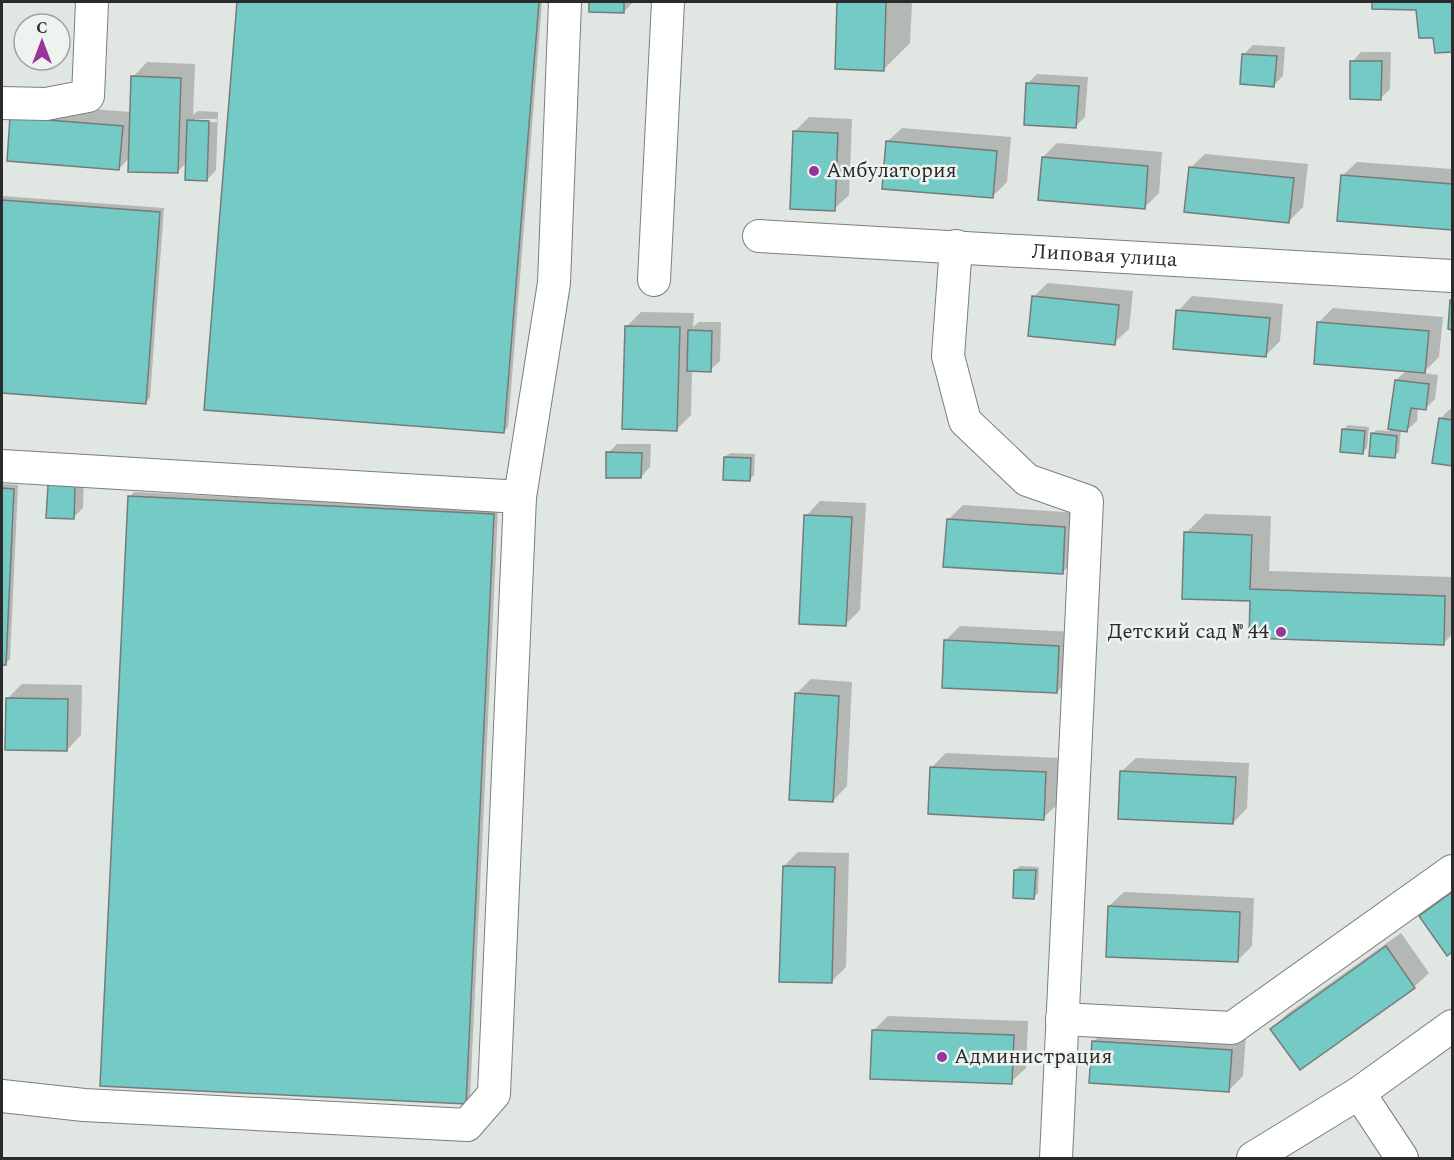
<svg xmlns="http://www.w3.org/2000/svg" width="1454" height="1160" font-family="Spectral,serif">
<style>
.shadow{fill:#0003;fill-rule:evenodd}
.building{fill:#74cbc6;stroke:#757b7b;stroke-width:1.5}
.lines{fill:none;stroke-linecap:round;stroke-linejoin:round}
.minor-casing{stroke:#7b7f7c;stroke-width:34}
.minor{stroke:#fff;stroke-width:32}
.poi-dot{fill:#98349a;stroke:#eef3ef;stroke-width:2}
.labels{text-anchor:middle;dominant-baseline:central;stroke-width:5;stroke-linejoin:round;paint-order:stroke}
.poi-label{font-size:21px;fill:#2a2c2b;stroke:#eef3ef;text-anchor:start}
.street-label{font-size:21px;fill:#2a2c2b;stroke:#eef3ef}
</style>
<rect width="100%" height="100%" fill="#e0e6e2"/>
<g class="shadow">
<path d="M238,2H542L508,427L504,432L206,408Z"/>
<path d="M590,2H633L624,12L590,11Z"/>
<path d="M838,2H912L910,43L883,70L836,68Z"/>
<path d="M1373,2H1452V50L1436,51L1434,37L1418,8L1373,7Z"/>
<path d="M1253,45L1285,47L1283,76L1274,85L1244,54Z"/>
<path d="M1361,52H1391L1390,89L1381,98L1352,62Z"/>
<path d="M147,62L195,64L193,115L198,111L218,112L216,170L207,180L187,162L177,172L130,157L119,169L8,160L26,104L131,112L133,77ZM195,119H217V122H195Z"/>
<path d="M1037,74L1088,77L1085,117L1075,127L1028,83Z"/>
<path d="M809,117L852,119L849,195L834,209L795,131Z"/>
<path d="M902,128L1011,137L1007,182L992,197L887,142Z"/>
<path d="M1057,143L1162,152L1159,193L1144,208L1043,157Z"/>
<path d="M1205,154L1308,164L1303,207L1289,221L1190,168Z"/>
<path d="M1357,162L1452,169V229L1339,220L1342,176Z"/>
<path d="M2,196L164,208L150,398L145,403L2,392Z"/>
<path d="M1048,283L1133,291L1129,329L1114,343L1033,297Z"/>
<path d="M1192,296L1283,304L1280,341L1266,355L1178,311Z"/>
<path d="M1333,308L1443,317L1439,357L1423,373L1438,375L1435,399L1425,409L1418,408L1417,421L1407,430L1401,429L1399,452L1394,457L1372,434L1377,430L1390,431L1396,380L1407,370L1319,322Z"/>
<path d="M641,312L694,313L693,327L699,322H721L720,361L710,370H692L691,415L677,429L626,327Z"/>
<path d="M1450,409H1452V464L1433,461L1441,418Z"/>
<path d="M1348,425L1369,427L1367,448L1363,452L1344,429Z"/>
<path d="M617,444H651L650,467L641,477L608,453Z"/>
<path d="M730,453L755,454L754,475L750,480L725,457Z"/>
<path d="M59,476L84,477L83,508L73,518L49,485Z"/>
<path d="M2,484L18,485L10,659L5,664H2Z"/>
<path d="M134,492L498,510L470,1098L465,1102L130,497Z"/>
<path d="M820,501L866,503L860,610L845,625L806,516Z"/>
<path d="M963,505L1079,513L1076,558L1062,573L948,520Z"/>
<path d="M1205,514L1271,516L1269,571L1452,577V634L1443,644L1252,600L1186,533Z"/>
<path d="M960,626L1073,632L1071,677L1057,692L945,641Z"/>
<path d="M811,679L852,682L847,786L833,801L796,694Z"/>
<path d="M22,684L82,685L81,735L67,750L8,698Z"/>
<path d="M946,753L1060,758L1058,804L1043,818L932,767Z"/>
<path d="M1136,758L1249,763L1247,808L1233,823L1121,772Z"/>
<path d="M798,852L849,853L846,967L831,982L784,866Z"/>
<path d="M1020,866L1039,867L1038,893L1034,897L1015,870Z"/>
<path d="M1452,889V950L1448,954L1421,916Z"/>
<path d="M1124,892L1254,898L1252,946L1237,961L1109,906Z"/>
<path d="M1401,933L1429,973L1414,987L1272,1029L1287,1014Z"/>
<path d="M888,1016L1028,1021L1026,1068L1011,1082L873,1031Z"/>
<path d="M1108,1028L1246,1036L1243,1076L1229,1090L1093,1042Z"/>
</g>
<g class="building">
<path d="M237,2H539L504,433L204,410Z"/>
<path d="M589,2H624V13L589,12Z"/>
<path d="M837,2H886L884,71L835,69Z"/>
<path d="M1372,2H1452V52L1435,53L1433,38H1419L1416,10L1372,9Z"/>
<path d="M1242,54L1277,56L1274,87L1240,84Z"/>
<path d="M1350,61H1382L1381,100L1350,99Z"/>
<path d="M131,76L181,78L178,173L128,172Z"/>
<path d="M1026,83L1079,86L1076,128L1024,125Z"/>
<path d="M10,117L123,126L119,170L7,161Z"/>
<path d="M187,120L209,121L207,181L185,180Z"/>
<path d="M793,131L838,133L835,211L790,209Z"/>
<path d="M886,141L997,151L993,198L882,189Z"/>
<path d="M1042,157L1148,166L1145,209L1038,200Z"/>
<path d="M1189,167L1294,178L1289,223L1184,212Z"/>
<path d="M1341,175L1452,184V230L1337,221Z"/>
<path d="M2,200L160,212L146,404L2,393Z"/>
<path d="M1032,296L1119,305L1115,345L1028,336Z"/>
<path d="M1450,300H1452V330L1448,329Z"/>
<path d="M1176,310L1270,318L1266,357L1173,349Z"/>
<path d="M1317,322L1429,331L1425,373L1314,364Z"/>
<path d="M625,326L680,327L677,431L622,429Z"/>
<path d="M688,330L712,331L711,372L687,371Z"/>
<path d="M1395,380L1429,384L1426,410L1411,408L1407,432L1388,429Z"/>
<path d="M1439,418L1452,420V466L1432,463Z"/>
<path d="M1342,429L1365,431L1363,454L1340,452Z"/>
<path d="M1371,433L1397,436L1395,458L1369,456Z"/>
<path d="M606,452L642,453L641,478H606Z"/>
<path d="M724,457L751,458L750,481L723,480Z"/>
<path d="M48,485L75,486L74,519L46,518Z"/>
<path d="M2,488L14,489L6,665H2Z"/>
<path d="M128,496L494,514L466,1104L100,1086Z"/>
<path d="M804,515L852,517L846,626L799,624Z"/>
<path d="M947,519L1065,527L1063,574L943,567Z"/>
<path d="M1184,532L1252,535L1250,589L1445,596L1444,645L1249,638L1250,601L1182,599Z"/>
<path d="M944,640L1059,646L1057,693L942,688Z"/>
<path d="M795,693L839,696L833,802L789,800Z"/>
<path d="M6,698L68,699L67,751L5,750Z"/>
<path d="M930,767L1046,772L1044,820L928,814Z"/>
<path d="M1120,771L1236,777L1233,824L1118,819Z"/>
<path d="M783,866L835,867L832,983L779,982Z"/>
<path d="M1014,870H1036L1034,899L1013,898Z"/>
<path d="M1452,892V952L1447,956L1419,916Z"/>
<path d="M1108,906L1240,912L1238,962L1106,957Z"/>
<path d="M1386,946L1415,988L1300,1070L1270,1029Z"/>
<path d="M872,1030L1014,1035L1012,1084L870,1079Z"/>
<path d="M1092,1041L1232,1050L1229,1092L1089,1083Z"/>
</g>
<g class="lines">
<defs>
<g id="minor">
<path d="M2,103L46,104L88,96L92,2"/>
<path id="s1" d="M759,236L1452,276"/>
<path d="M956,246L948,356L965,421L1027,480L1087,501L1056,1158"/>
<path d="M654,280L668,2"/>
<path d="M2,466L520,497"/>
<path d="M1062,1019L1232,1028L1452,871"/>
<path d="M1359,1093L1402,1158"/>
<path d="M2,1096L84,1105L467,1125L494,1094L520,497L554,283L565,2"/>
<path d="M1253,1158L1359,1093L1452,1026"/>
</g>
</defs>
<use href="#minor" class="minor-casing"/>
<use href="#minor" class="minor"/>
</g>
<g class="poi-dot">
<circle cx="814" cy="171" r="6"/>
<circle cx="1281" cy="632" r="6"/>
<circle cx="942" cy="1057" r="6"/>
</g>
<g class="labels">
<g class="poi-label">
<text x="826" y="171">Амбулатория</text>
<text x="1269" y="632" text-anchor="end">Детский сад № 44</text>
<text x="954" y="1057">Администрация</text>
</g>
<g class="street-label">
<text stroke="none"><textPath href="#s1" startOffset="346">Липовая улица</textPath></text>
</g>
</g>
<rect width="1454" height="1160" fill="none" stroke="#2a2c2b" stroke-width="6"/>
<g transform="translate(42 42)"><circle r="28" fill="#eef3ef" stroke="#a0a3a1" stroke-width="1.5"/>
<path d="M0-4.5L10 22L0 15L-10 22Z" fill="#98349a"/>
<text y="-9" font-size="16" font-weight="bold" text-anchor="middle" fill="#2a2c2b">С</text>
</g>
</svg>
